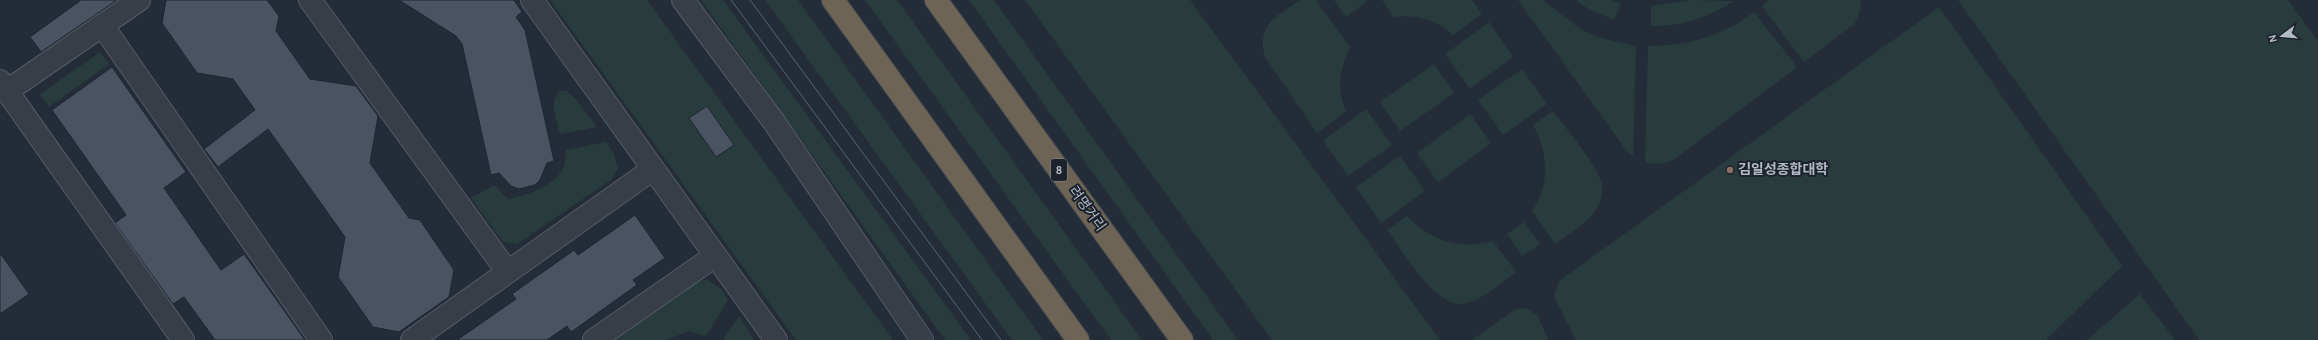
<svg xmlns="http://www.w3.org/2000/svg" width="2318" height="340" font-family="'Alegreya Sans','Noto Sans KR',sans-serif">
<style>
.green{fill:#293c3d}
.building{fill:#4a5361;stroke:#1e252f}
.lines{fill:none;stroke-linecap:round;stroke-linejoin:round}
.minor-casing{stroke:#555c66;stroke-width:24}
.highway-casing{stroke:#424953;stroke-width:24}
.minor{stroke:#373e48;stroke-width:22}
.highway{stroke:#6d6455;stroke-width:22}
.tram{stroke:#5b6471;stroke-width:1}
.education-dot{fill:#8d6e63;stroke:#1c232d;stroke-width:1.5}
.labels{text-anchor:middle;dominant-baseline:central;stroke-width:4;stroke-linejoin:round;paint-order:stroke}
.shield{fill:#1c232d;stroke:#858c97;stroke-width:1}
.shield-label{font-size:13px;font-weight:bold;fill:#b2b9c4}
.poi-label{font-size:14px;font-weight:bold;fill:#b2b9c4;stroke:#1c232d;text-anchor:start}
.street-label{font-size:14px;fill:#b2b9c4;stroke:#1c232d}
</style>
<rect width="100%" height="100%" fill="#242c37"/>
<g class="green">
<path d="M550,0H647L893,340H796Z"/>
<path d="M701,0H723L971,340H945Z"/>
<path d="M765,0H798L1043,340H1012Z"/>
<path d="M865,0H897L1142,340H1111Z"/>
<path d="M969,0H994L1238,340H1213Z"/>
<path d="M1025,0H1190L1440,340H1272Z"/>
<path d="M1300,0H1316L1350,47C1340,68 1336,90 1346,111L1317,133L1265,57C1256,24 1276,17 1300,0Z"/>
<path d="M1334,0H1364L1366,2L1346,17Z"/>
<path d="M1382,0H1472L1482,14L1453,35C1437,19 1415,14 1394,17Z"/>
<path d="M1518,0H1543L1580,29L1597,37L1636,46L1633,156L1626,150Z"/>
<path d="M1576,0H1612L1621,4L1614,20L1588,9Z"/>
<path d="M1691,0L1734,1C1708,17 1682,27 1651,26V6Z"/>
<path d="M1768,0H1861L1860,11L1855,23L1804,62L1762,6Z"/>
<path d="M1958,0H2288L2318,41V340H2199Z"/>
<path d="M1939,7L2122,266L2046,340H1576L1554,296L1559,281Z"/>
<path d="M1754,12L1797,67L1673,160L1660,164L1645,163L1648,46C1686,46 1724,36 1754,12Z"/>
<path d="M1489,22L1513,57L1470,89L1445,54Z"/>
<path d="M100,52L109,64L49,107L40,94Z"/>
<path d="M1434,64L1454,93L1400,131L1380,102Z"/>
<path d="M1522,69L1547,104L1503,135L1478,100Z"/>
<path d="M560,91H567L576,99L597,127L560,134C557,120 548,102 560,91Z"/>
<path d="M1366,109L1392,145L1348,176L1323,141Z"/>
<path d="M1553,111C1566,129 1597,164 1602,185C1603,193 1601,201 1597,208C1589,223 1568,234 1555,244L1532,211C1551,185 1548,152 1533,125Z"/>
<path d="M1470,114L1491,143L1438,182L1417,153Z"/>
<path d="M606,142L614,154L618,169L612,179L517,244L503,242L471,198L494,185L508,199C528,195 552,187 563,169C566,164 565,156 566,150Z"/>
<path d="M1400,156L1425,191L1381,223L1356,187Z"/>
<path d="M1407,216C1430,241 1460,250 1493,241L1516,272C1501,283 1485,298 1467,303C1437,312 1403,251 1387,230Z"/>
<path d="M1524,222L1540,244L1522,256L1507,234Z"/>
<path d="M708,280L721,289L728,300L706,336L689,331L666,340H610L697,281Z"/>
<path d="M2140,294L2175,340H2087Z"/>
<path d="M1526,308L1538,316L1548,340H1472L1516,309Z"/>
<path d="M739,316L754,340H723Z"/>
</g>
<g class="building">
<path d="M81,0H117L41,52L30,37Z"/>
<path d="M166,0H267L279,16L276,31L310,79L356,86L378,116L370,163L409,218L420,220L454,270L449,297L399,332L373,327L338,277L345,237L268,129L218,167L204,149L255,110L233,79L197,73L162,23Z"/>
<path d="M399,0H514L522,12L516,17L525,30L554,161L547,163L540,180L535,185L519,189L511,186L499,173L491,175L462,44L456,36Z"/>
<path d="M112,67L186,172L164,188L221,270L244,254L305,340H215L184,297L173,304L115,223L126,215L52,110Z"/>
<path d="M707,106L734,145L716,157L689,118Z"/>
<path d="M635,215L665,258L633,280L637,285L571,332L567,326L547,340H457L516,299L512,294L574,250L578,255Z"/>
<path d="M0,253L29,294L0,314Z"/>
</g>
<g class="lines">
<defs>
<g id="minor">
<path d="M310,0L507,271"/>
<path d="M532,0L776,340"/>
<path d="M683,0L774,122L922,340"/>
<path d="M102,25L321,340"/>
<path d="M0,81L7,91L139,0"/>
<path d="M7,91L183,340"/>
<path d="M412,340L653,169"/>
<path d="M594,340L715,256"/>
</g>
<g id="highway">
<path d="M833,0L1078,340"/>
<path d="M936,0L1182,340"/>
</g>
</defs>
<use href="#minor" class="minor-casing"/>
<use href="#highway" class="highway-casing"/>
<use href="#minor" class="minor"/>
<use href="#highway" class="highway"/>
<g class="tram">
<path d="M731,0L982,340"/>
<path d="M750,0L1001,340"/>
</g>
</g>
<circle class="education-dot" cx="1730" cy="170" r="4"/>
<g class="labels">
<rect class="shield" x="1051" y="159" width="16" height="22" rx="3"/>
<g class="shield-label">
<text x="1059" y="170">8</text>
</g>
<g class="poi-label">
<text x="1738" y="170">김일성종합대학</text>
</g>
<g class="street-label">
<text transform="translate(1087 209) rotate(54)">려명거리</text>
</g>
</g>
<g transform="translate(2282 36) rotate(254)" stroke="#1c232d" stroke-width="3" paint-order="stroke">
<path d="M0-3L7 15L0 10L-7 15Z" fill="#b2b9c4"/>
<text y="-6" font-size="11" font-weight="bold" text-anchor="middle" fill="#b2b9c4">N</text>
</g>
</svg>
